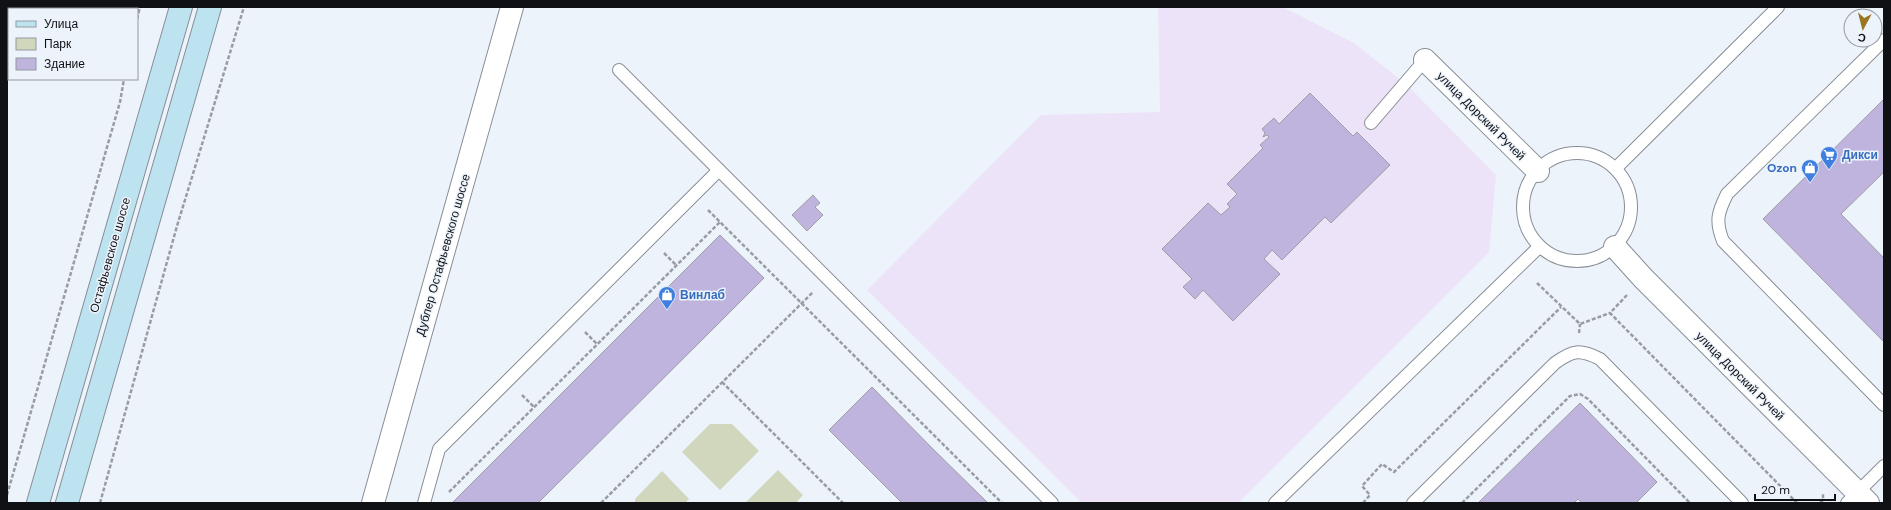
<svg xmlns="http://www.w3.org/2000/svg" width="1891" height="510" font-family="'DM Sans',sans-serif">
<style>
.education{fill:#ede3f8}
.green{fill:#d0d7bd}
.building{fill:#bfb4dd;stroke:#9f9da5}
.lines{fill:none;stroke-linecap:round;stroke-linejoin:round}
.service-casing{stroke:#888e95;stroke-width:14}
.minor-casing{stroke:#888e95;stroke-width:24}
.secondary-casing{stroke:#888e95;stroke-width:24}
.path{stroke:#999da3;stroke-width:2.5;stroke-dasharray:4 2;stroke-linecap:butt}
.service{stroke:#fff;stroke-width:12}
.minor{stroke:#fff;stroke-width:22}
.secondary{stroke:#bde3f0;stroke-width:22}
.labels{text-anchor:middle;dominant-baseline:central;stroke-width:3;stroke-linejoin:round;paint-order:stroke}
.street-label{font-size:12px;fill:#0f1114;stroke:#edf3fb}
.shop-label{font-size:12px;font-weight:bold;fill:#366cbe;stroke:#edf3fb;text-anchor:start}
</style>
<rect width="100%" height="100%" fill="#edf3fb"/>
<path class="education" d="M1158,7H1282L1293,12L1354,43L1406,84L1496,175L1489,252L1238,503H1082L867,290L1041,115L1160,112Z"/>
<g class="green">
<path d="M710,424H732L759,451L720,490L682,452Z"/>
<path d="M778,470L803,495L796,503H745Z"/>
<path d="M662,471L689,499L685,503H635V499Z"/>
</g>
<g class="building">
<path d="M1310,93L1353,136L1357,132L1390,165L1331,223L1325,217L1282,260L1272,250L1264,259L1280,274L1233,321L1203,290L1195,299L1183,287L1192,279L1162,249L1208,203L1221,215L1230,207L1227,204L1237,194L1227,184L1263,148L1260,145L1269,137L1267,135L1263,137L1265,133L1262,129L1274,118L1279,124Z"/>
<path d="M1884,99V172L1841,214L1884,258V342L1763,219Z"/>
<path d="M813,195L820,203L815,207L823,215L807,231L792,215Z"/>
<path d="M720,235L764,278L715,327L538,503H452Z"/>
<path d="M872,387L933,449L988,503H902L829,430Z"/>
<path d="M1580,403L1657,482L1636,503H1582L1578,499L1574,503H1478Z"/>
</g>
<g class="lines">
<defs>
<g id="service">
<path d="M1884,40L1727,194C1718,212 1715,221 1723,241L1884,405"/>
<path d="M619,70L1052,503"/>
<path d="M1371,123L1425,60"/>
<circle cx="1577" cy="207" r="54"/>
<path d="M1616,168L1778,7"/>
<path d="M424,503L439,449L719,170"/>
<path d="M1275,503L1539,247"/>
<path d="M1413,503L1555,363C1573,350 1580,349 1600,359L1742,503"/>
<path d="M1847,503L1884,466"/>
</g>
<g id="minor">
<path d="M1425,60L1538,171"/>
<path d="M1615,247L1643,278L1868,503"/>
<path d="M373,503L512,7"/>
</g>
<g id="secondary">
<path d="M38,503L181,7"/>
<path d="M67,503L210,7"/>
</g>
</defs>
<use href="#service" class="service-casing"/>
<use href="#minor" class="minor-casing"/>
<use href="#secondary" class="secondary-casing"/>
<g class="path">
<path d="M137,19L140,7"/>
<path d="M708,210L1002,503"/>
<path d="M664,253L676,265"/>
<path d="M1537,283L1580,324L1610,313"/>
<path d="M1627,295L1610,313L1797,503"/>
<path d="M585,332L597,344"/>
<path d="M1579,333L1580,324"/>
<path d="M722,382L843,503"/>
<path d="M522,395L534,407"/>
<path d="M449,492L720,222"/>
<path d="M7,495L120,102L124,79"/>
<path d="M100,503L177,226L244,7"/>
<path d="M601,503L813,292"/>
<path d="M1363,503L1370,495L1362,486L1382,464L1394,472L1561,307"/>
<path d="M1462,503L1570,396L1580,394L1588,399L1690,503"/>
<path d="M1820,503L1823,500V494"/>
</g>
<use href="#service" class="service"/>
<use href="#minor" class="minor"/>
<use href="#secondary" class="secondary"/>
</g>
<defs>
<symbol id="supermarket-pin" viewBox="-11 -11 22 30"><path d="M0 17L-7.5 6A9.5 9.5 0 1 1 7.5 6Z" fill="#3f7fe0" stroke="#edf3fb"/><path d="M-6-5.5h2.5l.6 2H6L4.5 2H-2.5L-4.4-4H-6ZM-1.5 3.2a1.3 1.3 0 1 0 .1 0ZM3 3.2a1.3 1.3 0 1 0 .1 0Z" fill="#fff"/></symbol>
<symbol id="shop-pin" viewBox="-11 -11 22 30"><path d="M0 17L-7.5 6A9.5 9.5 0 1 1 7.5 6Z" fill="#3f7fe0" stroke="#edf3fb"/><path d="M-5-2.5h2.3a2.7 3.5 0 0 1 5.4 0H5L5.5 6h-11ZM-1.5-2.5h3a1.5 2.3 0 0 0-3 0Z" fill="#fff"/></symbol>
</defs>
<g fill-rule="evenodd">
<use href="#supermarket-pin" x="1819" y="145" width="20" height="27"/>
<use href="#shop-pin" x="1800" y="158" width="20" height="27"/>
<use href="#shop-pin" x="657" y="285" width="20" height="27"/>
</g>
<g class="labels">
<g class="street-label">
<text transform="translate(1481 116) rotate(45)">улица Дорский Ручей</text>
<text transform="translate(110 255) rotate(-74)">Остафьевское шоссе</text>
<text transform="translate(443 255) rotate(-74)">Дублер Остафьевского шоссе</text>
<text transform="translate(1740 376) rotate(45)">улица Дорский Ручей</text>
</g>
<g class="shop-label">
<text x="1842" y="155">Дикси</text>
<text x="1797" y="168" text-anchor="end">Ozon</text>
<text x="680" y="295">Винлаб</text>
</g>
</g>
<rect width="1891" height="510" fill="none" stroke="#0f1114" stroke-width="16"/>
<rect x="8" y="8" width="130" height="72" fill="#edf3fb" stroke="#94999f"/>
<rect x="16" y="21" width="20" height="6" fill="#bde3f0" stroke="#94999f"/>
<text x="44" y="28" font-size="12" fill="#0f1114">Улица</text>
<rect x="16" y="38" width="20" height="12" fill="#d0d7bd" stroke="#94999f"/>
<text x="44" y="48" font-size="12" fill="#0f1114">Парк</text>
<rect x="16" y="58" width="20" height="12" fill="#bfb4dd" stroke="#94999f"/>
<text x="44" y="68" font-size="12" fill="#0f1114">Здание</text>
<g transform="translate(1863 28) rotate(187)"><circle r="19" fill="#edf3fb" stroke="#94999f"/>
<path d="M0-3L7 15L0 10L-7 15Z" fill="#9a7621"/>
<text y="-6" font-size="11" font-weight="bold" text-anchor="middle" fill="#0f1114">С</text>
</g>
<path d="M1755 494v6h80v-6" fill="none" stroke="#0f1114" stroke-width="2"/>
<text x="1761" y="494" font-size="12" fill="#0f1114" stroke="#edf3fb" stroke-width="3" paint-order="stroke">20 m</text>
</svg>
